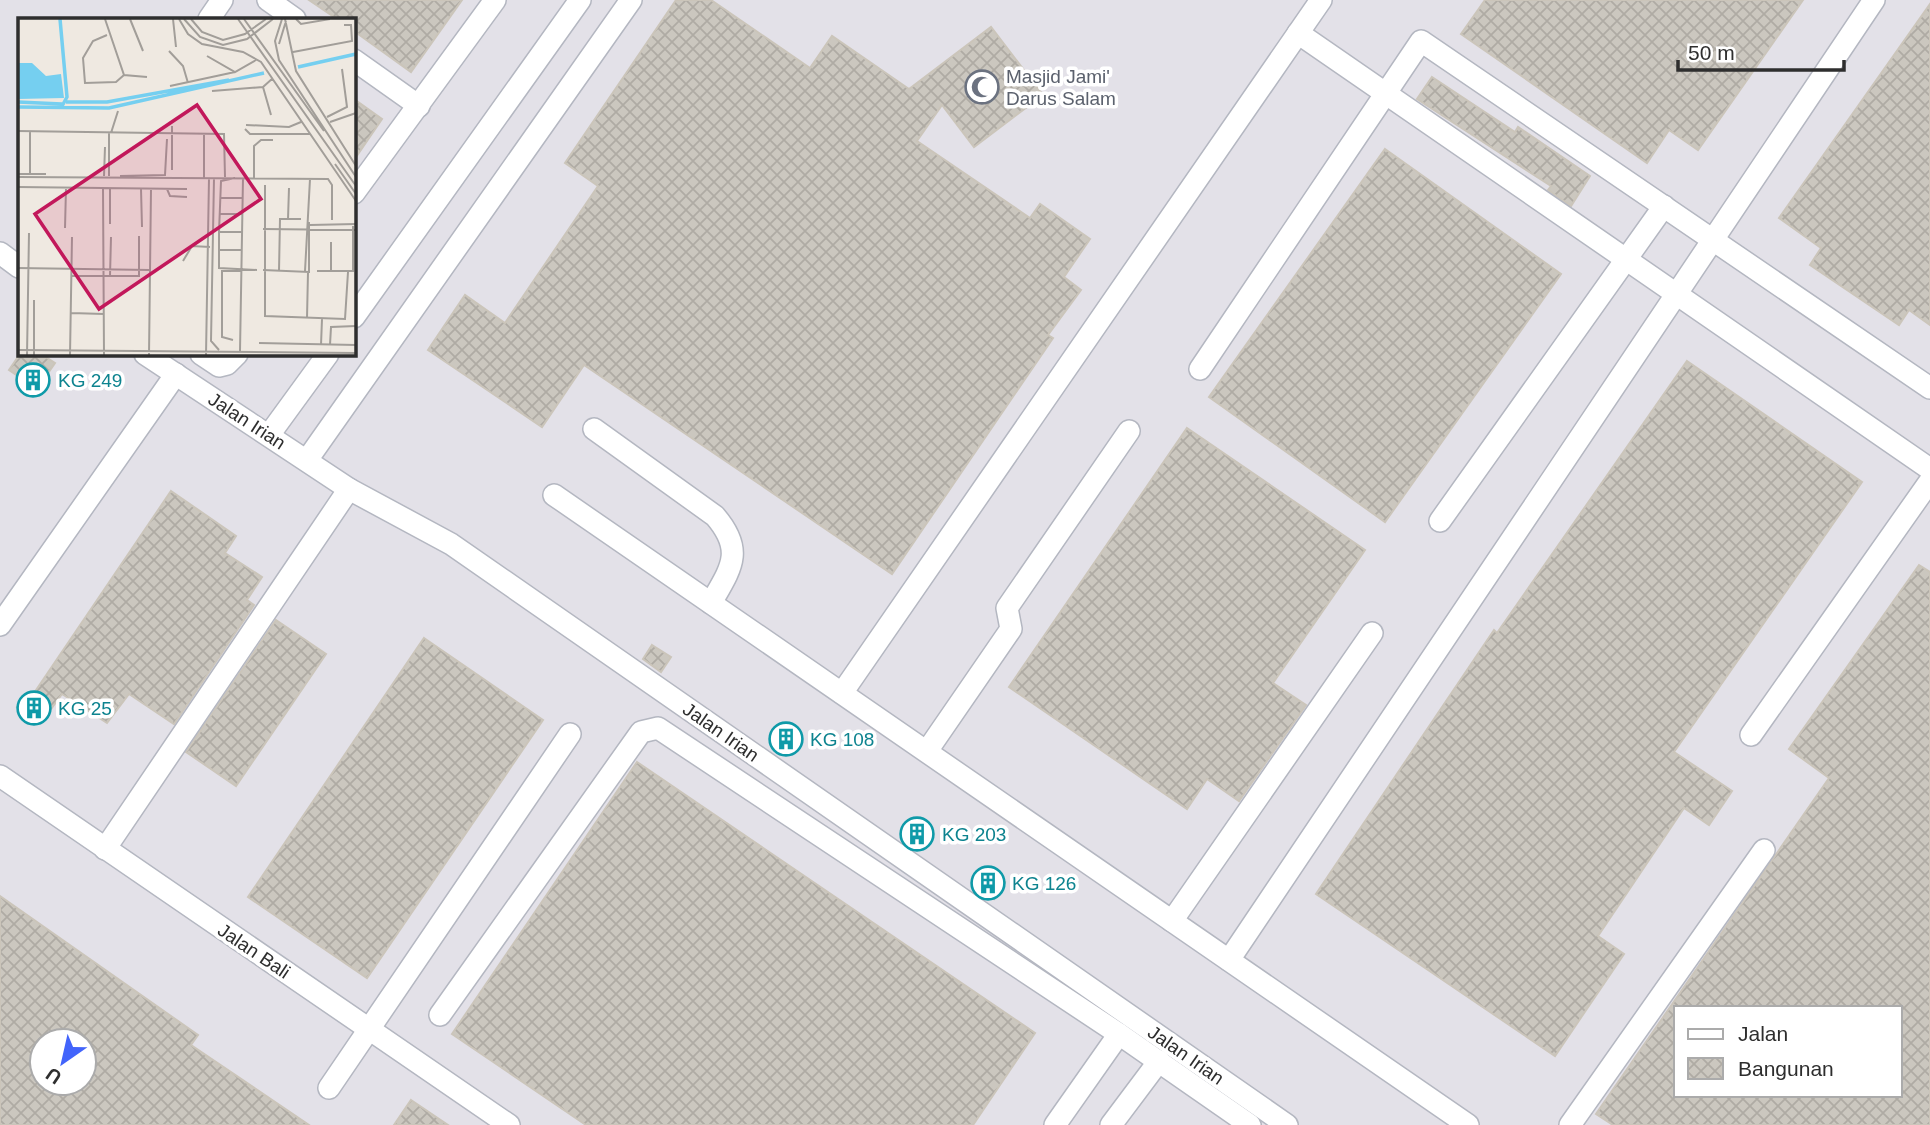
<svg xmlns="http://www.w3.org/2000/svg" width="1930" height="1125" font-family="Arial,sans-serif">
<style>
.industrial{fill:#e3e1e8;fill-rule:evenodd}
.building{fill:url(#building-cross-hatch);stroke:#cbc5ba;stroke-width:2;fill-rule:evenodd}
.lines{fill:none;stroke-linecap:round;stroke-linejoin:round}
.minor-casing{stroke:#b4b7c1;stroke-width:24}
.minor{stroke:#fff;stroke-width:21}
.labels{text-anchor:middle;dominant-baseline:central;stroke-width:7;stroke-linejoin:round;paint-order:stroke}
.worship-label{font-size:19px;fill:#5b616d;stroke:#fff;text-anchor:start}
.culture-label{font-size:19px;fill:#0d838f;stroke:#fff;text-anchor:start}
.street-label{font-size:19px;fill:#2e2e2e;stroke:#fff}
.inset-river{fill:none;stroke:#75cff0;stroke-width:3.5}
.inset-road{fill:none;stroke:#a29e99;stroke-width:2}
.view{fill:#c2185b;fill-opacity:0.15;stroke:#c2185b;stroke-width:3.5}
.inset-edge{fill:none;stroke:#2e2e2e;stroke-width:3.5}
</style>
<defs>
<pattern id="building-cross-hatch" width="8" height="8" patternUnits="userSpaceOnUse" patternTransform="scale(1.75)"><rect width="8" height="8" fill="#cbc7bf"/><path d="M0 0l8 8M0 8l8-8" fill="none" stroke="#afaba4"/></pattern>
</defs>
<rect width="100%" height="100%" fill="#efe9e1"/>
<path class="industrial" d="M0,0H1930V1125H0ZM19,19H354V354H19ZM1676,1008H1900V1095H1676ZM42,1041H84V1083H42Z"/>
<g class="building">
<path d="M309,0H462L411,72L354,31V19H337Z"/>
<path d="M676,0H711L810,68L832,36L909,89L991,27L1043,95L974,147L942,105L917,141L1030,218L1040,204L1090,239L1064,277L1081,290L1048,335L1053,338L892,574L584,365L542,427L428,350L465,295L505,323L598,186L565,163Z"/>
<path d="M1485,0H1803L1698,150L1669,130L1647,163L1461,34Z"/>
<path d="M1930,4V325L1909,310L1899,325L1810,265L1821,248L1779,218Z"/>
<path d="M1432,77L1515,132L1518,127L1590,176L1571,206L1548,190L1551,186L1417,99Z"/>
<path d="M354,99L382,119L354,160Z"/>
<path d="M1385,149L1561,274L1385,522L1209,397Z"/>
<path d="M20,354H41L55,363L37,389L9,370Z"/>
<path d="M1687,361L1862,482L1674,752L1732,791L1709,825L1684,808L1598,936L1624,954L1555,1056L1316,894L1494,630L1497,633Z"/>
<path d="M1187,428L1365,550L1273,683L1306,705L1239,801L1207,779L1187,809L1009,687Z"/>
<path d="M171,491L236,536L225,553L262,577L247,600L254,605L174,724L129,694L107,723L62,694L41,723L17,707L27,693L32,696Z"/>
<path d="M1919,565L1930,572V1125H1613L1596,1114L1829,778L1789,749ZM1676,1008H1900V1095H1676Z"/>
<path d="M276,620L326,654L236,786L186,752Z"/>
<path d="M424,638L543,720L367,978L248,897Z"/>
<path d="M652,645L671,657L661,672L643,659Z"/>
<path d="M637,762L1035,1033L973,1125H586L452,1034Z"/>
<path d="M983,868L1005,882L994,899L972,885Z"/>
<path d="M0,896L198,1035L191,1045L309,1125H0ZM42,1041H84V1083H42Z"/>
<path d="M411,1100L448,1125H394Z"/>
</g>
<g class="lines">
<defs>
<g id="minor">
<path d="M268,0L295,19"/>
<path d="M209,19L222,0"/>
<path d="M1298,33L1930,469"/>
<path d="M354,60L419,106"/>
<path d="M354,193L495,0"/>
<path d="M0,253L19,267"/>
<path d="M354,317L580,0"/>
<path d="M145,354L349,489L451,544L1287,1125"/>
<path d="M201,354L219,366L227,364L237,354"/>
<path d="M1200,369L1421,41L1930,388"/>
<path d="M594,429L715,516C745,551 731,568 711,603"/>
<path d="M269,435L328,354"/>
<path d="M307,460L631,0"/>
<path d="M554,495L1468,1125"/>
<path d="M1440,521L1664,206"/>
<path d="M0,625L176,374"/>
<path d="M842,693L1321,0"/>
<path d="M1751,735L1930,481"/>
<path d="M927,751L1011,629L1007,608L1129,431"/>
<path d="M0,776L509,1125"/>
<path d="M105,849L349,489"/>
<path d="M1172,921L1372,633"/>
<path d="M1229,960L1874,0"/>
<path d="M440,1015L641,732L658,728L1119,1034L1250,1125"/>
<path d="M329,1088L570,734"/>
<path d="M1055,1125L1119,1034"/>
<path d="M1111,1125L1159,1061"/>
<path d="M1570,1125L1764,850"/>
</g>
</defs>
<use href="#minor" class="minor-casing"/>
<use href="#minor" class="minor"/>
</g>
<defs>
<symbol id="mosque-ring" viewBox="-11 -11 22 22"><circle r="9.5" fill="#fff" stroke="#6b7280" stroke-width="1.5"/><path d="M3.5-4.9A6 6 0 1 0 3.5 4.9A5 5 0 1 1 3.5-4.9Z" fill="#6b7280"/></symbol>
<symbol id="building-ring" viewBox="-11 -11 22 22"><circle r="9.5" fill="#fff" stroke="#0f9aa8" stroke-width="1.5"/><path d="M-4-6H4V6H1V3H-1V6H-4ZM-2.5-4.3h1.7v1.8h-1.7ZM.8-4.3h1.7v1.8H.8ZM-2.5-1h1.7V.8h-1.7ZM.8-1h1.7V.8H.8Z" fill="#0f9aa8"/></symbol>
</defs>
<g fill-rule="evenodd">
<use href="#mosque-ring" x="963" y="68" width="38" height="38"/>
<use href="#building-ring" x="14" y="361" width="38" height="38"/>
<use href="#building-ring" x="15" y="689" width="38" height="38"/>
<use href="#building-ring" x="767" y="720" width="38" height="38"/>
<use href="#building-ring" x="898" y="815" width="38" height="38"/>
<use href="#building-ring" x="969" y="864" width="38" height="38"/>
</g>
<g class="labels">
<g class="worship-label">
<text x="1006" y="76">Masjid Jami'<tspan x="1006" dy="22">Darus Salam</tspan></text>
</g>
<g class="culture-label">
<text x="58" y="380">KG 249</text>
<text x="58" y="708">KG 25</text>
<text x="810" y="739">KG 108</text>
<text x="942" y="834">KG 203</text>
<text x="1012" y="883">KG 126</text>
</g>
<g class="street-label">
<text transform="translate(247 421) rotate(33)">Jalan Irian</text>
<text transform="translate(721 732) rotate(35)">Jalan Irian</text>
<text transform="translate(254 951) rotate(34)">Jalan Bali</text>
<text transform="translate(1186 1055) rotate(35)">Jalan Irian</text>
</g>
</g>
<g transform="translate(18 18)">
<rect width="338" height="338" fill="#efe9e1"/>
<path d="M0,45H14L28,58L43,56L46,80L0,81Z" fill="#75cff0"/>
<path class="inset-river" d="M42,1L49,79L43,90M280,49L338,36M0,84L44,86M48,84H89L211,62M0,89L91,90L246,55"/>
<path class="inset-road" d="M87,1L106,57L129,59M112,1L125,33M155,1L158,29M161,1L170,16L184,26L225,34L243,44L338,183M166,1L182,19L205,27L229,21L255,1M173,1L184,14L205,22L227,16L248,1M220,1L338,168M226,1L306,113M264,1L257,23L261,42L338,159M267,1L278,53L338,148M278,1L283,6L312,1M89,17L75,23L65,40L67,65L98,64L106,57M261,26L268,3M151,33L165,48L170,65M275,34L334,23L333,7H326M189,38L217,54L238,42M152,68L217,54M245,69L253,97M194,73L245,69L255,60M309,99L329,89L324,51M312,104L338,95M228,107L271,109L283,104M227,111L232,116H292M0,113L206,116L207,159M12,114V156M93,115L100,93M317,146L338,176M154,152V108M0,156H28M86,158L87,129M91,158V115M102,158L147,157L149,121M0,159L310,161L314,167V202M186,160V116M196,160L193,323L201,332M236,160V128L243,122H255M247,167V298L327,301L330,254M0,169L169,171M85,171L86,337M123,171L124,209M149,171L152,178L169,179M203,180H225M202,196H224M270,201L271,170M92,206V170M292,207L338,206M47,210L48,170M245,211L338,212M201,214L203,163L217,160M224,214H201V250L239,252M313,224V253M201,232H224M165,243L174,228L192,229M0,250L132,252M245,252L291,254V204M261,253L262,201H283M287,253L292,161M299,253H335V208M53,258H121V218M92,258L93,219M53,295L86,296M289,300L290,254M215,322L204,319V253H223M241,325L338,327M303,327L304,301M312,327L313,309L338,308M0,332L338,335M222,333L225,160M9,337L11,215M16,337V282M52,337L54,219M131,337L133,171M188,337L191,160"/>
<path class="view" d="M179,87L243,181L81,291L17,196Z"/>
<rect width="338" height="338" class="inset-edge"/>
</g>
<rect x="1674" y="1006" width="228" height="91" fill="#ffffff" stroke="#ababab" stroke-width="2"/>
<rect x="1688" y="1029" width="35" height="10" fill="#ffffff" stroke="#ababab" stroke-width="2"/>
<text x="1738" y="1041" font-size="21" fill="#2e2e2e">Jalan</text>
<rect x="1688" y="1058" width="35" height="21" fill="url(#building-cross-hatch)" stroke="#ababab" stroke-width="2"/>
<text x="1738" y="1076" font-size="21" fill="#2e2e2e">Bangunan</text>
<g transform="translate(63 1062) rotate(214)"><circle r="33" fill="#ffffff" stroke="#ababab" stroke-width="2"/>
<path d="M0-5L12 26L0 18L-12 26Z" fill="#4264fb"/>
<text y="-10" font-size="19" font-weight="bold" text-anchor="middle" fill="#2e2e2e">U</text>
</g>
<path d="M1678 60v10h166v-10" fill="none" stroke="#2e2e2e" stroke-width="3.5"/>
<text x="1688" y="60" font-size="21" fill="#2e2e2e" stroke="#ffffff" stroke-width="5" paint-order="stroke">50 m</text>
</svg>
